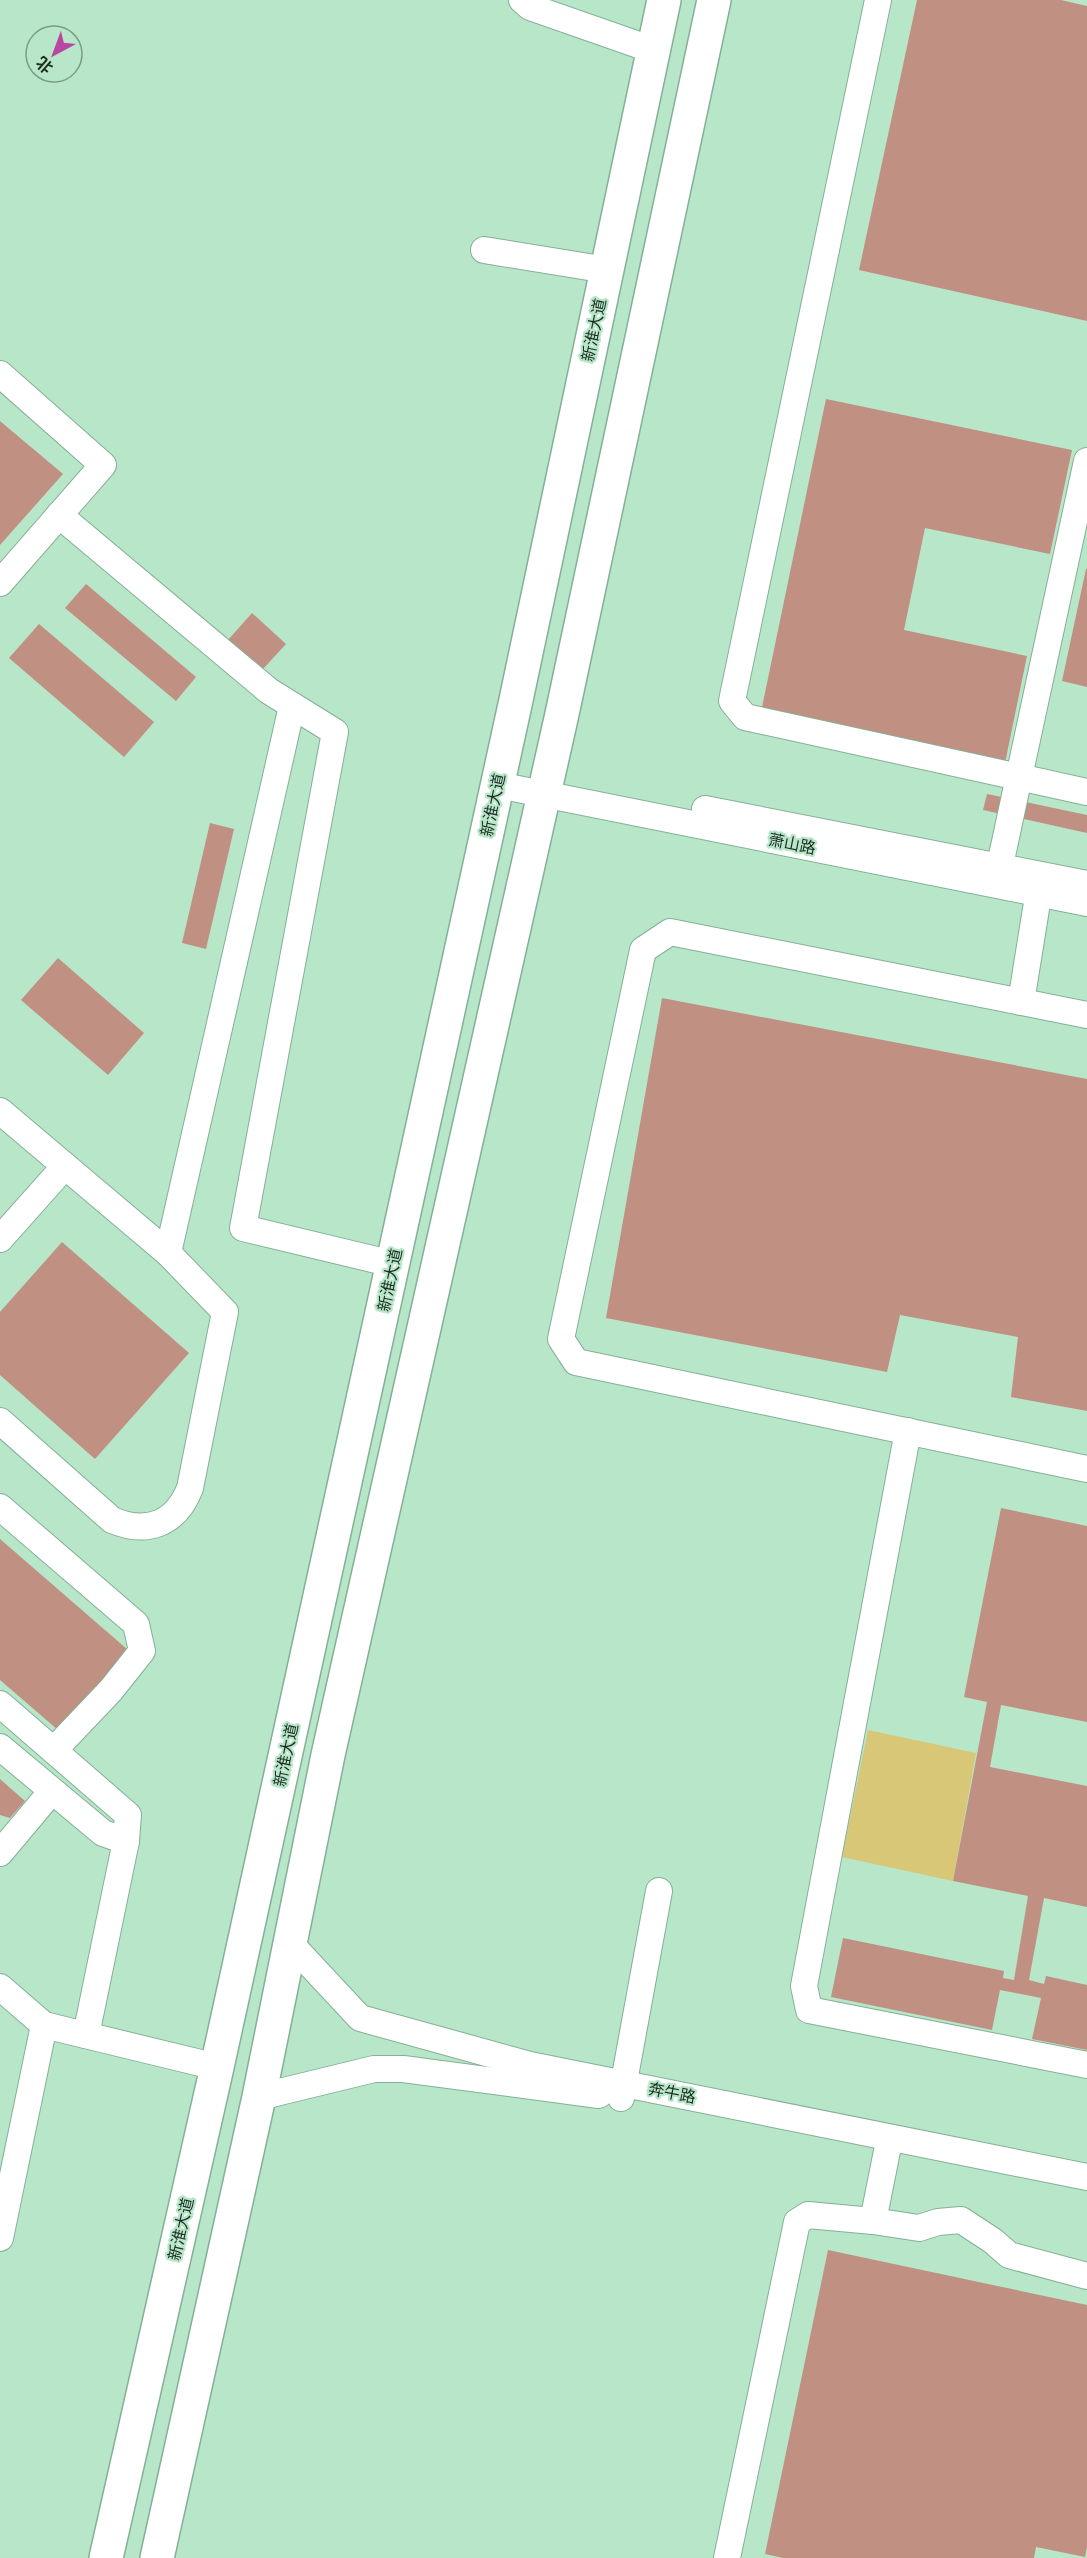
<svg xmlns="http://www.w3.org/2000/svg" width="1087" height="2558" font-family="'Fira Sans Condensed','Noto Sans SC',sans-serif">
<style>
.green{fill:#d8c776}
.building{fill:#c09082}
.lines{fill:none;stroke-linecap:round;stroke-linejoin:round}
.minor-casing{stroke:#84b095;stroke-width:28}
.major-casing{stroke:#84b095;stroke-width:36}
.minor{stroke:#fff;stroke-width:26}
.major{stroke:#fff;stroke-width:33}
.labels{text-anchor:middle;dominant-baseline:central;stroke-width:4.5;stroke-linejoin:round;paint-order:stroke}
.street-label{font-size:16px;fill:#1c2e23;stroke:#b8e6c9}
</style>
<rect width="100%" height="100%" fill="#b8e6c9"/>
<path class="green" d="M868,1730L976,1753L953,1881L842,1857Z"/>
<g class="building">
<path d="M917,0H1061L1087,6V321L859,270Z"/>
<path d="M826,399L1072,450L1050,554L925,528L904,630L1027,656L1005,763L761,712Z"/>
<path d="M0,421L63,474L0,545Z"/>
<path d="M1086,569H1087V687L1062,681Z"/>
<path d="M86,584L196,677L176,701L65,608Z"/>
<path d="M252,613L286,644L262,670L228,640Z"/>
<path d="M39,624L154,722L124,757L9,658Z"/>
<path d="M987,794L1087,815V833L983,810Z"/>
<path d="M210,823L234,829L206,949L182,943Z"/>
<path d="M58,958L144,1033L108,1075L21,1000Z"/>
<path d="M662,998L1087,1079V1411L1011,1397L1018,1337L900,1315L887,1372L606,1318Z"/>
<path d="M62,1242L189,1353L95,1459L0,1375V1312Z"/>
<path d="M1001,1508L1087,1526V1722L1001,1705L990,1767L1087,1786V1907L1044,1898L1029,1980L1044,1984L1046,1976L1087,1985V2050L1032,2039L1041,1998L1000,1990L992,2030L831,1997L843,1938L1004,1971L1003,1978L1014,1980L1028,1896L953,1881L987,1702L964,1697Z"/>
<path d="M0,1539L128,1650L58,1730L0,1680Z"/>
<path d="M0,1779L25,1801L10,1818L0,1815Z"/>
<path d="M828,2250L1087,2305V2547L1085,2557L1036,2547L1034,2558H783L765,2554Z"/>
</g>
<g class="lines">
<defs>
<g id="minor">
<path d="M522,0L530,7L653,50"/>
<path d="M878,0L732,701L745,717L1087,792"/>
<path d="M484,250L607,270"/>
<path d="M0,374L103,465L0,583"/>
<path d="M59,515L269,691L335,732L243,1228L393,1264"/>
<path d="M498,785L1087,903"/>
<path d="M705,809L1087,884"/>
<path d="M1000,865L1087,461"/>
<path d="M1021,1002L1041,878"/>
<path d="M1087,1015L670,932L643,950L561,1339L576,1362L1087,1469"/>
<path d="M0,1111L168,1253L292,706"/>
<path d="M0,1239L65,1166"/>
<path d="M0,1421L112,1520C147,1535 176,1524 190,1488L225,1312L168,1253"/>
<path d="M908,1431L804,1986L809,2010L1087,2065"/>
<path d="M0,1507L136,1624L142,1651L111,1690L54,1750"/>
<path d="M0,1704L128,1815L126,1841"/>
<path d="M0,1747L103,1833L126,1841L86,2035"/>
<path d="M0,1853L52,1791"/>
<path d="M290,1943L360,2018L530,2065L1087,2177"/>
<path d="M0,1987L44,2025L0,2238"/>
<path d="M44,2025L217,2067"/>
<path d="M259,2097L374,2069H403L599,2095"/>
<path d="M621,2098L659,1891"/>
<path d="M887,2151L873,2221L919,2228L938,2222L961,2220L993,2241L1009,2255L1087,2276"/>
<path d="M727,2558L797,2222L808,2215L873,2221"/>
</g>
<g id="major">
<path d="M106,2558L217,2067L516,700L664,0"/>
<path d="M157,2558L259,2097L328,1755L562,714L714,0"/>
</g>
</defs>
<use href="#minor" class="minor-casing"/>
<use href="#major" class="major-casing"/>
<use href="#minor" class="minor"/>
<use href="#major" class="major"/>
</g>
<g class="labels">
<g class="street-label">
<text transform="translate(594 330) rotate(-78)">新淮大道</text>
<text transform="translate(493 805) rotate(-78)">新淮大道</text>
<text transform="translate(792 844) rotate(11)">萧山路</text>
<text transform="translate(390 1280) rotate(-78)">新淮大道</text>
<text transform="translate(286 1755) rotate(-78)">新淮大道</text>
<text transform="translate(672 2093) rotate(11)">奔牛路</text>
<text transform="translate(181 2229) rotate(-77)">新淮大道</text>
</g>
</g>
<g transform="translate(54 54) rotate(221)"><circle r="28" fill="#b8e6c9" stroke="#7a9c87" stroke-width="1.5"/>
<path d="M0-4.5L10 22L0 15L-10 22Z" fill="#ba46a0"/>
<text y="-9" font-size="16" font-weight="bold" text-anchor="middle" fill="#1c2e23">北</text>
</g>
</svg>
